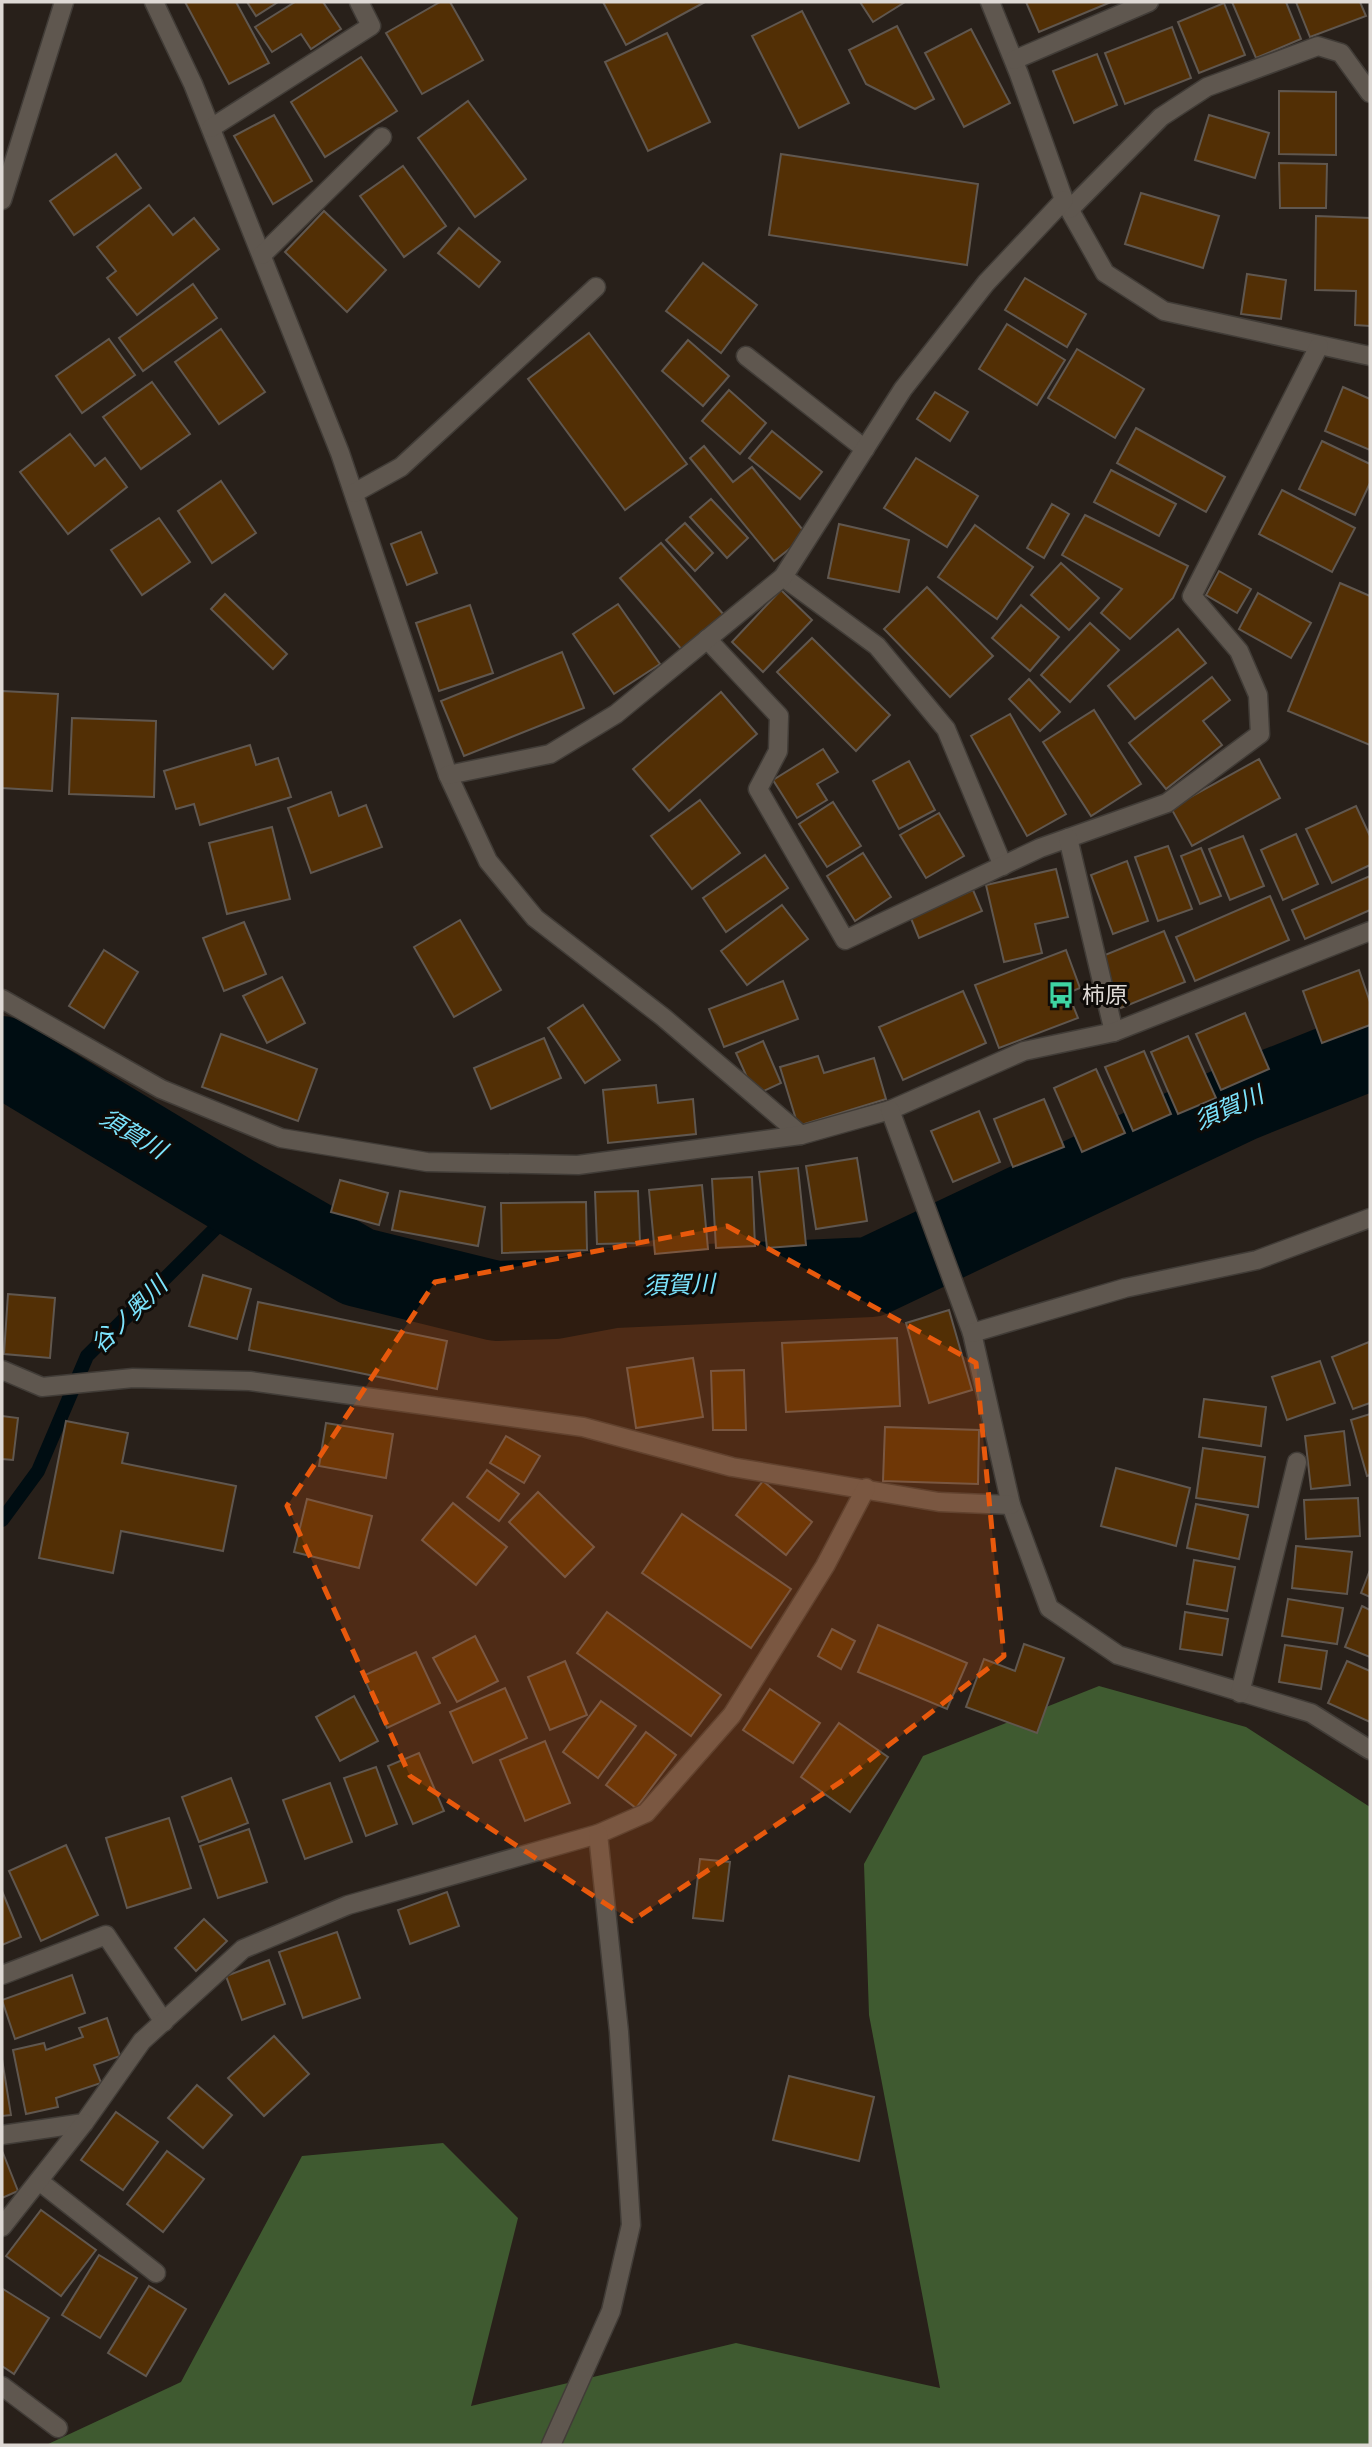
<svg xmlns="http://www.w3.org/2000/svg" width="1372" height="2447" font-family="Karla,'Noto Sans JP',sans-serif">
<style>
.forest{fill:#3f5a30}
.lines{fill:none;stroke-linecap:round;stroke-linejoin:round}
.stream{stroke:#000d12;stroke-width:14}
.river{stroke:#000d12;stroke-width:80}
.building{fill:#522f05;stroke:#60574f;stroke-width:2}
.minor-casing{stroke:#413c37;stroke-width:21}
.minor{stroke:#5f574f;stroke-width:18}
.marked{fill:#e8590c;fill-opacity:0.2;stroke:#e8590c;stroke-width:5;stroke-dasharray:14 9;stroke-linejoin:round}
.labels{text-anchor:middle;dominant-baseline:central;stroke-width:6;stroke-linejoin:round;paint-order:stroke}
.poi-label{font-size:23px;fill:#ded9d5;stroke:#0e0b08;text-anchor:start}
.water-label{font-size:24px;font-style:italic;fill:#7ce4fd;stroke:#0e0b08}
</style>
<rect width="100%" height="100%" fill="#28201a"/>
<path class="forest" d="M1099,1686L1246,1727L1370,1807V2445H46L181,2382L302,2156L443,2143L518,2218L471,2406L736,2343L940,2388L869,2015L864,1864L923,1756Z"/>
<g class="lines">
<path class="stream" d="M2,1520L38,1471L87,1356L243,1201"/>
<path class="river" d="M2,1056L243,1201L358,1267L496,1301L555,1299L614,1288L871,1277L1240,1102L1370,1050"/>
</g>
<g class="building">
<path d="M185,2H236L269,63L229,84Z"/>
<path d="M247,2H278L256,16Z"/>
<path d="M295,2H323L341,29L311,49L301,34L272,52L255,27Z"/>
<path d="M440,2H450L483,60L422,94L386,33Z"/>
<path d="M603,2H705L626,45Z"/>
<path d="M860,2H905L873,22Z"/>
<path d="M1026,2H1111L1039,32Z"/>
<path d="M1232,2H1286L1301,39L1256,58Z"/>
<path d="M1296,2H1360L1366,16L1310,37Z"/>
<path d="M1224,3L1245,55L1199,73L1178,22Z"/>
<path d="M802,11L849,103L799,128L752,36Z"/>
<path d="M897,26L934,99L915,109L866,84L849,50Z"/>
<path d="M1172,27L1191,78L1125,104L1105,53Z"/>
<path d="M971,29L1010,103L964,127L925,53Z"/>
<path d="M667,33L710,122L648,151L605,62Z"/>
<path d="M1097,54L1117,105L1074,123L1053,71Z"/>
<path d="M361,57L397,111L325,157L291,102Z"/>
<path d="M1279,91L1336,92V155L1279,154Z"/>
<path d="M468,101L526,179L475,217L418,138Z"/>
<path d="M274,115L312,181L273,204L234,136Z"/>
<path d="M1209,115L1269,133L1255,178L1195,160Z"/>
<path d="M116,154L141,188L74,235L50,201Z"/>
<path d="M781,154L978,184L967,265L769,235Z"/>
<path d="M1279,163L1327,164L1326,208H1280Z"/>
<path d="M403,166L446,226L404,257L360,196Z"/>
<path d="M1141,193L1219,216L1203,268L1125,244Z"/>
<path d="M149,205L173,235L194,218L219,249L137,315L107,278L116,271L97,247Z"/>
<path d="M324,211L386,270L347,312L285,252Z"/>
<path d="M1316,216L1370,218V326L1355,325L1356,291L1315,290Z"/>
<path d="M459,228L500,262L479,287L438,253Z"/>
<path d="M703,263L757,305L721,353L666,311Z"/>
<path d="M1247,274L1286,280L1281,319L1241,314Z"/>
<path d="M1025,278L1086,314L1067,347L1005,310Z"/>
<path d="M193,284L217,318L143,371L119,338Z"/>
<path d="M1007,324L1065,360L1037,405L979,369Z"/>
<path d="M221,329L265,392L219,424L175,362Z"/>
<path d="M589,333L687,464L625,510L528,379Z"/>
<path d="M109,339L135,375L82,413L56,376Z"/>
<path d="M688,340L729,376L703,406L662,371Z"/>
<path d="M1077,349L1144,389L1115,438L1048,398Z"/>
<path d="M152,382L190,434L141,469L103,417Z"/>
<path d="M1343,387L1370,399V450L1325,431Z"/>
<path d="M729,390L766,423L740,454L702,421Z"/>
<path d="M935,392L968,412L950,441L917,419Z"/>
<path d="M1136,428L1225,477L1206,512L1117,463Z"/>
<path d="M772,431L822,472L800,499L749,458Z"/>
<path d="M70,434L95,466L105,458L127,487L68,534L20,472Z"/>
<path d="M1322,441L1370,464V483L1355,515L1299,489Z"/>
<path d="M704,446L733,482L752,467L807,535L774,561L690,458Z"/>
<path d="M916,458L978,496L947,547L884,508Z"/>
<path d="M1111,470L1176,504L1159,536L1094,502Z"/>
<path d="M221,481L256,533L212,563L178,511Z"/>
<path d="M1282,490L1355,528L1332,572L1259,534Z"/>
<path d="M711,499L748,538L727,558L690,517Z"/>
<path d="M1052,504L1069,514L1044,558L1027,548Z"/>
<path d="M1085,515L1188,566L1173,598L1130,639L1101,613L1122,589L1062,555Z"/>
<path d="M159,518L190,562L142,595L111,550Z"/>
<path d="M685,523L713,553L695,571L666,540Z"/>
<path d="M839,524L909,540L899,592L828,578Z"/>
<path d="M975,525L1033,567L997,619L938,577Z"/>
<path d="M421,532L437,573L407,585L391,544Z"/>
<path d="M661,543L724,615L683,651L620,578Z"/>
<path d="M1061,563L1099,598L1069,630L1031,595Z"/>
<path d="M1219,571L1251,589L1237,613L1206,595Z"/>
<path d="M1340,583L1370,596V745L1288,711Z"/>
<path d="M927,587L993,656L950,697L884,629Z"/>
<path d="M781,590L812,620L763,672L732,642Z"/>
<path d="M1258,593L1311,623L1291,658L1239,629Z"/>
<path d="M225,594L287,654L273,669L211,609Z"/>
<path d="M618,604L660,664L614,694L573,634Z"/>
<path d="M470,605L493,673L439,691L416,623Z"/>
<path d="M1021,605L1059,637L1030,671L992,638Z"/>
<path d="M1090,623L1119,650L1070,702L1041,675Z"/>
<path d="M1178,629L1206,663L1135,719L1108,686Z"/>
<path d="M812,638L890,715L856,751L777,672Z"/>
<path d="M562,652L584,708L464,756L441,701Z"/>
<path d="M1212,677L1230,700L1203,721L1222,745L1166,789L1129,743Z"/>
<path d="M1029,679L1060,712L1040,731L1009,699Z"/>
<path d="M2,691L58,694L52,791L2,788Z"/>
<path d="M721,692L757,734L669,811L633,769Z"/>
<path d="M1094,710L1141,784L1091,816L1043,742Z"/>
<path d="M1010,714L1066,814L1027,836L971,736Z"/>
<path d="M72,718L156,721L154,797L69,794Z"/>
<path d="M250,745L256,765L278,758L291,797L200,825L194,804L176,809L164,771Z"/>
<path d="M823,749L838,772L817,784L827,800L797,818L773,780Z"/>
<path d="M1259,759L1280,798L1192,846L1171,808Z"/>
<path d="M909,761L935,810L899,829L873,781Z"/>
<path d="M331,792L339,816L366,805L382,847L311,873L288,808Z"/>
<path d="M700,800L740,853L692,889L651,836Z"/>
<path d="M833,802L861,846L827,867L799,824Z"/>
<path d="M1356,806L1370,836V865L1332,883L1306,829Z"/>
<path d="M939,813L964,856L926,878L900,835Z"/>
<path d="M272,827L290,899L227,914L209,843Z"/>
<path d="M1296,834L1318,884L1283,900L1261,850Z"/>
<path d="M1243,836L1264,886L1230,900L1209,849Z"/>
<path d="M1168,846L1192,909L1158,921L1135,857Z"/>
<path d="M1201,848L1221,896L1200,904L1181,856Z"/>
<path d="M863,853L891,897L855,921L827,876Z"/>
<path d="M765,855L788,888L726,932L703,898Z"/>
<path d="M1127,861L1148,921L1113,934L1091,875Z"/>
<path d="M1056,869L1068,917L1035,924L1042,953L1004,962L986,885Z"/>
<path d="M1370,876V910L1305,939L1292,910Z"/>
<path d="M973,890L982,911L919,938L910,916Z"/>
<path d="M1270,896L1289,940L1195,981L1176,937Z"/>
<path d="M782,905L808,939L747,985L721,951Z"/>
<path d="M460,920L501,990L454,1017L414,947Z"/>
<path d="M244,922L266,974L224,991L203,938Z"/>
<path d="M1164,931L1185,982L1121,1008L1100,957Z"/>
<path d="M104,950L138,972L104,1028L69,1006Z"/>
<path d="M1066,950L1080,988L1068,993L1078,1018L999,1048L975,985Z"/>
<path d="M1359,970L1370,1002V1025L1322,1043L1303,991Z"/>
<path d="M282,977L305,1023L267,1043L243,996Z"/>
<path d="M783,981L798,1019L724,1047L709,1009Z"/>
<path d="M963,991L986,1043L903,1080L879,1027Z"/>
<path d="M583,1005L620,1060L585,1083L548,1028Z"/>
<path d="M1245,1013L1269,1069L1221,1090L1196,1034Z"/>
<path d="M221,1034L317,1069L298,1121L202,1087Z"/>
<path d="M1188,1036L1216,1098L1178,1114L1151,1052Z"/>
<path d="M544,1038L561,1078L491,1109L474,1068Z"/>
<path d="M763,1041L781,1083L755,1095L736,1053Z"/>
<path d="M1144,1051L1171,1114L1133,1131L1105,1067Z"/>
<path d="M818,1056L824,1073L874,1058L886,1099L798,1126L780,1067Z"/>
<path d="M1096,1069L1125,1133L1082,1152L1054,1088Z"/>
<path d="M656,1085L658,1103L693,1099L696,1134L608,1143L603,1090Z"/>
<path d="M1044,1099L1064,1147L1013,1167L994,1119Z"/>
<path d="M979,1111L1000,1162L953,1182L931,1131Z"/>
<path d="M857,1158L867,1221L816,1229L806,1166Z"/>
<path d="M798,1168L806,1245L767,1248L759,1172Z"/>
<path d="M752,1177L755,1246L716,1248L712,1179Z"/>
<path d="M340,1180L388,1193L379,1225L331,1212Z"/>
<path d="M702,1185L708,1249L655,1254L649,1190Z"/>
<path d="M400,1191L485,1207L478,1246L392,1230Z"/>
<path d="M638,1191L640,1243L597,1244L595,1192Z"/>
<path d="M586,1202L587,1250L502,1253L501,1203Z"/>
<path d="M203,1275L251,1289L237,1339L189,1326Z"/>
<path d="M8,1294L55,1298L50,1358L4,1354Z"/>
<path d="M258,1302L447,1341L437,1389L249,1350Z"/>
<path d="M949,1310L972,1390L929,1403L906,1323Z"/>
<path d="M897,1338L900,1406L786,1412L782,1343Z"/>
<path d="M1369,1342L1370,1403L1353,1409L1332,1357Z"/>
<path d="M693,1358L703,1417L636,1428L627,1368Z"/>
<path d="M1320,1361L1335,1403L1287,1420L1272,1377Z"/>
<path d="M744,1370L746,1430H713L711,1371Z"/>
<path d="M1204,1399L1266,1407L1261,1446L1199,1437Z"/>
<path d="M1370,1414V1475L1367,1476L1351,1420Z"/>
<path d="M2,1416L18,1418L13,1460L2,1459Z"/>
<path d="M66,1421L128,1433L122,1463L236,1486L223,1551L121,1531L113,1573L39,1558Z"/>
<path d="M326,1423L393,1434L386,1478L319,1466Z"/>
<path d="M885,1427L979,1430L978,1484L883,1481Z"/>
<path d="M1344,1431L1350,1485L1311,1489L1305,1436Z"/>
<path d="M506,1436L540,1456L524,1483L490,1463Z"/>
<path d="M1203,1448L1265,1457L1258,1507L1196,1498Z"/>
<path d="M1116,1468L1190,1488L1176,1546L1101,1526Z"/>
<path d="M487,1470L519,1494L499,1521L467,1497Z"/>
<path d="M763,1481L812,1522L786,1555L736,1515Z"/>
<path d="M538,1492L594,1547L565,1577L509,1522Z"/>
<path d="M1358,1498L1360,1536L1306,1539L1304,1500Z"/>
<path d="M307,1499L372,1516L359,1568L294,1552Z"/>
<path d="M453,1503L507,1547L476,1585L422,1540Z"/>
<path d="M1196,1504L1248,1515L1239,1559L1187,1548Z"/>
<path d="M682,1514L791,1589L751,1648L642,1573Z"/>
<path d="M1296,1546L1352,1552L1347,1594L1292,1588Z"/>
<path d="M1194,1560L1235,1567L1227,1611L1187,1604Z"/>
<path d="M1370,1570V1597L1361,1593Z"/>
<path d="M1288,1599L1343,1608L1337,1644L1282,1636Z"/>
<path d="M1362,1606L1370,1610V1657L1345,1647Z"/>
<path d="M607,1612L721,1695L691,1736L577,1653Z"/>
<path d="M1185,1612L1228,1619L1222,1655L1180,1649Z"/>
<path d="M878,1625L967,1663L947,1709L858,1672Z"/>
<path d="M832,1629L855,1641L841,1669L818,1656Z"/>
<path d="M475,1636L498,1681L457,1702L433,1658Z"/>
<path d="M1024,1644L1064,1658L1037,1733L966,1707L984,1659L1015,1671Z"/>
<path d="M1285,1645L1327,1651L1321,1689L1279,1682Z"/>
<path d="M416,1652L440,1703L387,1728L363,1676Z"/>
<path d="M565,1661L587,1715L550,1730L528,1677Z"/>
<path d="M1347,1661L1370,1671V1722L1328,1703Z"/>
<path d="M505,1688L527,1738L473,1763L450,1712Z"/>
<path d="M770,1689L820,1723L793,1763L743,1730Z"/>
<path d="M354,1696L378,1741L340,1761L316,1717Z"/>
<path d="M601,1701L636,1726L598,1778L563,1752Z"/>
<path d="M839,1723L888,1757L850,1812L801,1777Z"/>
<path d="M646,1732L676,1755L636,1808L606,1785Z"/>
<path d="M545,1741L570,1803L525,1821L500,1760Z"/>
<path d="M419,1753L444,1811L413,1824L388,1766Z"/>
<path d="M376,1767L397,1824L366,1836L344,1778Z"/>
<path d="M231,1778L248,1823L199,1842L182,1797Z"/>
<path d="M330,1783L352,1842L305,1859L283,1800Z"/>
<path d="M169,1818L191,1888L127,1908L106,1838Z"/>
<path d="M249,1829L267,1882L218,1898L200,1846Z"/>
<path d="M66,1845L98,1915L41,1941L9,1871Z"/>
<path d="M700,1859L730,1862L723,1921L693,1918Z"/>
<path d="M2,1891L21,1937L2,1945Z"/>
<path d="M447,1892L459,1926L410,1944L398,1910Z"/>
<path d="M204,1919L227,1941L196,1971L175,1948Z"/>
<path d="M337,1932L360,1998L303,2018L279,1952Z"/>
<path d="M269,1960L285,2004L242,2020L226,1976Z"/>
<path d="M72,1975L85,2013L15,2039L2,2000Z"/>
<path d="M107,2018L120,2056L94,2065L101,2083L56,2098L58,2107L26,2114L13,2050L44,2043L46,2050L83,2037L79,2028Z"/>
<path d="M274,2036L309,2074L264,2116L228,2078Z"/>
<path d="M2,2059L11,2115L2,2116Z"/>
<path d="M789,2076L874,2097L859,2161L773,2140Z"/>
<path d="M197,2085L232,2115L203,2148L168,2118Z"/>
<path d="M116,2112L158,2142L123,2190L81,2160Z"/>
<path d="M167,2151L204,2179L163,2232L127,2204Z"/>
<path d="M3,2153L18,2191L2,2198V2154Z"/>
<path d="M41,2210L96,2250L61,2296L6,2256Z"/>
<path d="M99,2255L137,2278L100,2338L62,2315Z"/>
<path d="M149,2286L186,2309L146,2376L108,2353Z"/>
<path d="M3,2289L49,2318L14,2374L2,2366Z"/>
</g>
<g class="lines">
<defs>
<g id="minor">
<path d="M154,2L193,84L340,453L448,775L488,861L535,918L663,1017L801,1135"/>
<path d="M990,2L1019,74L1064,200L1105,273L1164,311L1370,356"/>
<path d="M1014,60L1149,2"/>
<path d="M211,128L371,26L359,2"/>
<path d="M2,200L64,2"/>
<path d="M1070,209L1161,117L1207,87L1318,46L1341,53L1370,93"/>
<path d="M262,255L382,137"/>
<path d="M746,356L865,449"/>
<path d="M354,493L401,467L596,287"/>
<path d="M783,577L877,646L946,729L1003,866"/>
<path d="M707,639L779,716L778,751L758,789L845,940L1040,848L1167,803L1260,734L1258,695L1239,651L1192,596L1319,346"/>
<path d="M448,775L550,754L616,714L783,577L903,389L986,283L1064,200"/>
<path d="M1068,838L1114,1032"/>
<path d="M2,999L161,1089L281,1138L427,1162L578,1165L801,1135L890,1110L1024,1051L1114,1032L1370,931"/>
<path d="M890,1110L972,1333L1011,1505L1049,1608L1118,1655L1311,1713L1370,1750"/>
<path d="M972,1333L1125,1288L1257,1260L1370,1218"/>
<path d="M2,1370L42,1387L133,1378L250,1381L583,1427L732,1467L939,1502L1011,1505"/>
<path d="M1240,1693L1297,1462"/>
<path d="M2,1975L106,1935L164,2022"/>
<path d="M2,2135L84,2123L142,2041L243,1949L348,1905L598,1834L646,1813L732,1715L825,1566L866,1488"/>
<path d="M39,2181L156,2273"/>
<path d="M2,2227L84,2123"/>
<path d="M2,2386L58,2428"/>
<path d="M551,2445L611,2311L631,2225L619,2032L598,1834"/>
</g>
</defs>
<use href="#minor" class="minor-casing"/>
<use href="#minor" class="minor"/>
</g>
<path class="marked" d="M727,1226L976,1363L1004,1656L845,1779L632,1921L410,1776L287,1506L435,1282Z"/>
<defs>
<symbol id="bus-bare" viewBox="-9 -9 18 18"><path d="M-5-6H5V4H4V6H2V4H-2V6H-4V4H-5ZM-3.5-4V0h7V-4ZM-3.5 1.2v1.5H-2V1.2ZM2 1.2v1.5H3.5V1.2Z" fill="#3ed4a2" stroke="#0e0b08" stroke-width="2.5" paint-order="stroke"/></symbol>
</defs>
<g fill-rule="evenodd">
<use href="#bus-bare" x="1042" y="976" width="38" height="38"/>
</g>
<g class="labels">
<g class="poi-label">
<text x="1082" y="995">柿原</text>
</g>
<g class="water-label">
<text transform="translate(1229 1108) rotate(-24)">須賀川</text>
<text transform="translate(133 1134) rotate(31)">須賀川</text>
<text transform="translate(679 1285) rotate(-2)">須賀川</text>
<text transform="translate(129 1315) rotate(-45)">谷ノ奥川</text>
</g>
</g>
<rect width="1372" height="2447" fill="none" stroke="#ded9d5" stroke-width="7"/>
</svg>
